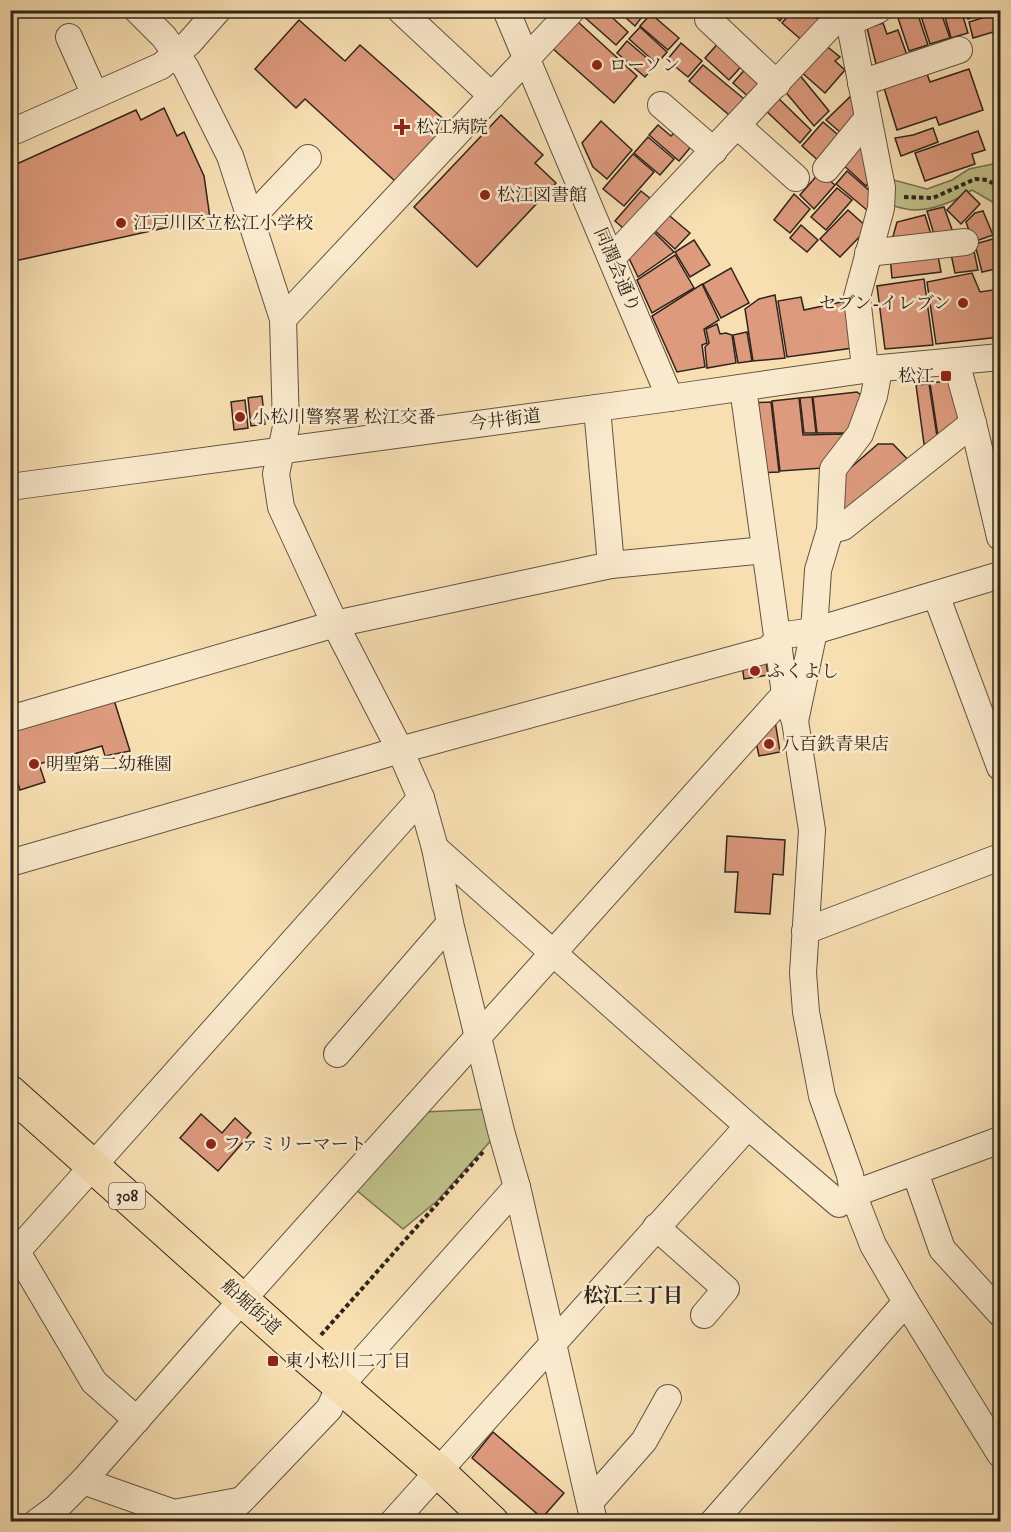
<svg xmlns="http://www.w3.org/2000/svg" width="1011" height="1532" font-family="'IM FELL Double Pica','Noto Serif JP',serif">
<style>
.green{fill:#c0c18a;stroke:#777353;stroke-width:1.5}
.building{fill:#dd9a7d;stroke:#2e251c;stroke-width:1.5}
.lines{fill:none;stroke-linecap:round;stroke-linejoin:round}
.minor-casing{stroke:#605442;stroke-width:28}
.major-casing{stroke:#2e251c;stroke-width:35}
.path{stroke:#2e251c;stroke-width:4;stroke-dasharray:4.5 3;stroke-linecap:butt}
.minor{stroke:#faeacd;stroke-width:26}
.major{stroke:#f7dfb2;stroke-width:33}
.poi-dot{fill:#8f2418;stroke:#faeacd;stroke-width:2}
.labels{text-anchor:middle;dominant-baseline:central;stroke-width:5;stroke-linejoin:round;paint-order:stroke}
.shield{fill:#faeacd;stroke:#6b6051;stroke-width:1.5}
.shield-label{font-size:16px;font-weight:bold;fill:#2e251c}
.poi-label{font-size:18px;fill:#2e251c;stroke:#faeacd;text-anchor:start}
.street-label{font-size:18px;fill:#2e251c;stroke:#faeacd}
.neighbourhood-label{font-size:20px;font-weight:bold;fill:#2e251c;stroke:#faeacd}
</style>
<rect width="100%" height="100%" fill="#f7dfb2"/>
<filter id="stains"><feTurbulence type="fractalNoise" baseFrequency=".00333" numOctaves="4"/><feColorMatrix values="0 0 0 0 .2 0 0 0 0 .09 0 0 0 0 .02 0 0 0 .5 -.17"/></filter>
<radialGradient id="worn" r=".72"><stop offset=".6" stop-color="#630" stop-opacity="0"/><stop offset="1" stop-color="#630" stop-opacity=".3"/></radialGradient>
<g class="green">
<path d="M1000,153V239L996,204L972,190C955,201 934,210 914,210C905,210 895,206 886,204V178L927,189L952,180L969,169L993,164Z"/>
<path d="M489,1109L495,1136L437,1201L403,1229L355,1189L424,1112Z"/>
</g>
<g class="building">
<path d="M586,10H604L628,32L616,45L582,15Z"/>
<path d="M617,10H643L645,13L635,26Z"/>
<path d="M768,10H788L780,21Z"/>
<path d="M793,10H808L822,23L805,43L782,23Z"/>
<path d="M919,10H940L950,38L930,44Z"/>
<path d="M943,10H961L968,33L951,38Z"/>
<path d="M966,10H987V13L968,19Z"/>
<path d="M917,12L928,45L909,51L898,18Z"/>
<path d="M651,14L679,38L668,50L640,26Z"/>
<path d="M995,14L1000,30L973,38L969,22Z"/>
<path d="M299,20L345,61L360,45L448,123L396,182L305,99L296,108L255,69Z"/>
<path d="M577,21L637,76L614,103L552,48Z"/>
<path d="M883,23L887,34L898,30L907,55L876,64L867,28Z"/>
<path d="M640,27L667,52L657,64L629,39Z"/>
<path d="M722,39L747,60L729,80L705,58Z"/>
<path d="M627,41L655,65L645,77L617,53Z"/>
<path d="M681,43L702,61L688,77L667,60Z"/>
<path d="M824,44L840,57L835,61L845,70L825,93L800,71Z"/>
<path d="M703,65L749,103L735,120L689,81Z"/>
<path d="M749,65L766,81L751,99L733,83Z"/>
<path d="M969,69L983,110L939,125L936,117L897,130L884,88L927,74L930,82Z"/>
<path d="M798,73L829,111L814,126L783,89Z"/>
<path d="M853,94L861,123L847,138L826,120Z"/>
<path d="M775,95L811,130L800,143L763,108Z"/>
<path d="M164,108L177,136L184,132L204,176L210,218L10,262V167L136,110L141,120Z"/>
<path d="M501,115L543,155L535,163L556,183L477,267L414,207Z"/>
<path d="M601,121L632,150L607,179L593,167L582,143Z"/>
<path d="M823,122L843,139L822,164L802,146Z"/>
<path d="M658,125L671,136L678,129L694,143L679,161L649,135Z"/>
<path d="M933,128L938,142L901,156L895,138L913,135Z"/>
<path d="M978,131L985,150L972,154L975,164L925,181L915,153Z"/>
<path d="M862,134L875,175L866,186L839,161Z"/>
<path d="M648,137L674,159L660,175L634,153Z"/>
<path d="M633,154L654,172L624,206L603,189Z"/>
<path d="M847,171L872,193L868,211L836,184Z"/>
<path d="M820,172L835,185L814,209L800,195Z"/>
<path d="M837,188L852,200L826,230L811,217Z"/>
<path d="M966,190L980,204L961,224L947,210Z"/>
<path d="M641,191L657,204L630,234L615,221Z"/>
<path d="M794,194L810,209L790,233L774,220Z"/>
<path d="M944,207L955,238L936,241L927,211Z"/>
<path d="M848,210L868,228L840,257L820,239Z"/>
<path d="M983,211L993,235L973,242L966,222L975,213Z"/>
<path d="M665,212L690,233L675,249L652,228Z"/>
<path d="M925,215L933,241L890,247L897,222Z"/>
<path d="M801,225L818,240L807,252L790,238Z"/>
<path d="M651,229L674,252L638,277L626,252Z"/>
<path d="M993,239L1000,268L982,272L975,244Z"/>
<path d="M694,240L710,265L690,277L675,252Z"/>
<path d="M973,246L978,270L955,273L950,249Z"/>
<path d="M937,250L941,272L892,278L890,256Z"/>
<path d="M675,255L694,288L652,313L637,280Z"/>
<path d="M731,268L749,303L721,318L703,284Z"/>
<path d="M972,273L980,292L1000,289V337L936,344L927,282Z"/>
<path d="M924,279L933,345L885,349L877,286Z"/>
<path d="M702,284L719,320L704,329L707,343L702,345L705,367L677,372L652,316Z"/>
<path d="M775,295L785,358L753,361L745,309L759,299Z"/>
<path d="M801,297L804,310L846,301L853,348L787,357L778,301Z"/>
<path d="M717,324L720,334L726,333L732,335L736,363L707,368L705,347L709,343L706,329Z"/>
<path d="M747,332L752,361L738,363L733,335Z"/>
<path d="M957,380L964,426L939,443L930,383Z"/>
<path d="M929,384L938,443L924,444L916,385Z"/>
<path d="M857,392L861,395L858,408L855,410L857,423L850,433H817L813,397Z"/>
<path d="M262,396L265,424L251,426L248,398Z"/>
<path d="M812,397L816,433H804L800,398Z"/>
<path d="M799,398L803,435L844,434L843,445L823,468L780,471L772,401Z"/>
<path d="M245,400L248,428L234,430L231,402Z"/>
<path d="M771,402L779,472L758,473L750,403Z"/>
<path d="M878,444H893L912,464L851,516L839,505L841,476Z"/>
<path d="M766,661L768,675L744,679L742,665Z"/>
<path d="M114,700L130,751L105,756L102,746L39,764L45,782L20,790L10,758V732Z"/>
<path d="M775,721L780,752L759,756L755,737Z"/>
<path d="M727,836L785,840L783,875L773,874L770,914L735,912L738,872H725Z"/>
<path d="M201,1114L222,1133L235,1118L251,1133L218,1171L180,1138Z"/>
<path d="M493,1432L564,1493L542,1518L472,1458Z"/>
</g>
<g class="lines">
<defs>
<g id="minor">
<path d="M137,10L164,37L186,68L230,156L283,319L286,427L276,474L281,507L335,624L400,750L421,798L435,848L450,923L501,1131L517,1187L594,1522"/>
<path d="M400,10L492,96"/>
<path d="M506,10L670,398"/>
<path d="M708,19L777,84"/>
<path d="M850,22L878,10"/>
<path d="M69,37L95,95"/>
<path d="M861,83L959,50"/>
<path d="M661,105L714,151"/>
<path d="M738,126L796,178"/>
<path d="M10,133L161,66L189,43L218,10"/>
<path d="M826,169L867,119"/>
<path d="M250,219L308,158"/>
<path d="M868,253L965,242"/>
<path d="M612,258L845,10"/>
<path d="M283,319L572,10"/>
<path d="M956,362L973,423L1000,537"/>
<path d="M743,388L785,694L795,721L812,830L803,973L806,1012L822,1096L850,1175L853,1194L873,1245L906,1302L1000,1454"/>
<path d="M597,408L611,565"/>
<path d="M10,487L670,398L871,369L1000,357"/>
<path d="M830,530L843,527L973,423"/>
<path d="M936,595L1000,767"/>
<path d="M10,719L335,624L611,565L765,550"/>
<path d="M795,721L814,631L818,570L830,530L833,469L860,434L874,396L877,380L864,359L857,297L881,208L882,188L847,10"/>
<path d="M435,848L748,1126L839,1204L853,1194L1000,1140"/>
<path d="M10,863L400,750L767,650L785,635L814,631L1000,575"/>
<path d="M805,931L1000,857"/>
<path d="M337,1054L450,923"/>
<path d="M915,1172L942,1249L1000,1313"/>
<path d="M656,1227L726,1289L704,1315"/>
<path d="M17,1252L94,1382L137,1420"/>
<path d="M10,1259L421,798"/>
<path d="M83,1481L174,1513L238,1501"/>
<path d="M590,1502L644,1441L668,1398"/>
<path d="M37,1522L56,1508L83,1481L226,1318L785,694"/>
<path d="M216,1522L241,1501L329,1409L340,1386L517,1187"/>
<path d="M393,1522L748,1126"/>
<path d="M713,1522L906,1302"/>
</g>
<path id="major" d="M10,1092L304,1355L438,1471L492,1522"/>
</defs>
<use href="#minor" class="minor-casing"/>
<use href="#major" class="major-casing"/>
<g class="path">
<path d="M904,197L933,198L975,179L987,180L996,185L1000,190"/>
<path d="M321,1335L483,1152"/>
</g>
<use href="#minor" class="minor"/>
<use href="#major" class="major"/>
</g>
<g class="poi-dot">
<circle cx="597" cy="65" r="6"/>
<path d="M399 118h6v6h6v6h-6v6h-6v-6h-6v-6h6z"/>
<circle cx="485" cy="195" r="6"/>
<circle cx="121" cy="223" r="6"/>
<circle cx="963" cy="303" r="6"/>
<rect x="940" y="370" width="12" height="12" rx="3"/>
<circle cx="240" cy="417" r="6"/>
<circle cx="755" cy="671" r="6"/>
<circle cx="769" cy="744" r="6"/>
<circle cx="34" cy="764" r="6"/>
<circle cx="211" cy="1144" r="6"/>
<rect x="267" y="1355" width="12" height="12" rx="3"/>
</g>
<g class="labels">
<rect class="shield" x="109" y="1183" width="36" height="26" rx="4.5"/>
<g class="shield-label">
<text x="127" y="1196">308</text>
</g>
<g class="poi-label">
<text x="609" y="65">ローソン</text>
<text x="416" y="127">松江病院</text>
<text x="497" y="195">松江図書館</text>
<text x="133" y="223">江戸川区立松江小学校</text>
<text x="951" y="303" text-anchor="end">セブン-イレブン</text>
<text x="934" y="376" text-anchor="end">松江</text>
<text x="252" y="417">小松川警察署 松江交番</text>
<text x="767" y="671">ふくよし</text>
<text x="781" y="744">八百鉄青果店</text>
<text x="46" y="764">明聖第二幼稚園</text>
<text x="223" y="1144">ファミリーマート</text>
<text x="285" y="1361">東小松川二丁目</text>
</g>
<g class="street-label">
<text transform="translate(617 270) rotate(67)">同潤会通り</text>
<text transform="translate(505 420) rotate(-7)">今井街道</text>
<text transform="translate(251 1307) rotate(42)">船堀街道</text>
</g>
<g class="neighbourhood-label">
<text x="633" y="1295">松江三丁目</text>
</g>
</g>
<rect width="1011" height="1532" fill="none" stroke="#f7dfb2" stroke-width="36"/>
<rect x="12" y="12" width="987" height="1508" fill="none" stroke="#2e251c" stroke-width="3"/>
<rect x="18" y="18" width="975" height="1496" fill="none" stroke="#2e251c" stroke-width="1.5"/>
<rect width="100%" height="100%" filter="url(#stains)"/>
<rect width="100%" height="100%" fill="url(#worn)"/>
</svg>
